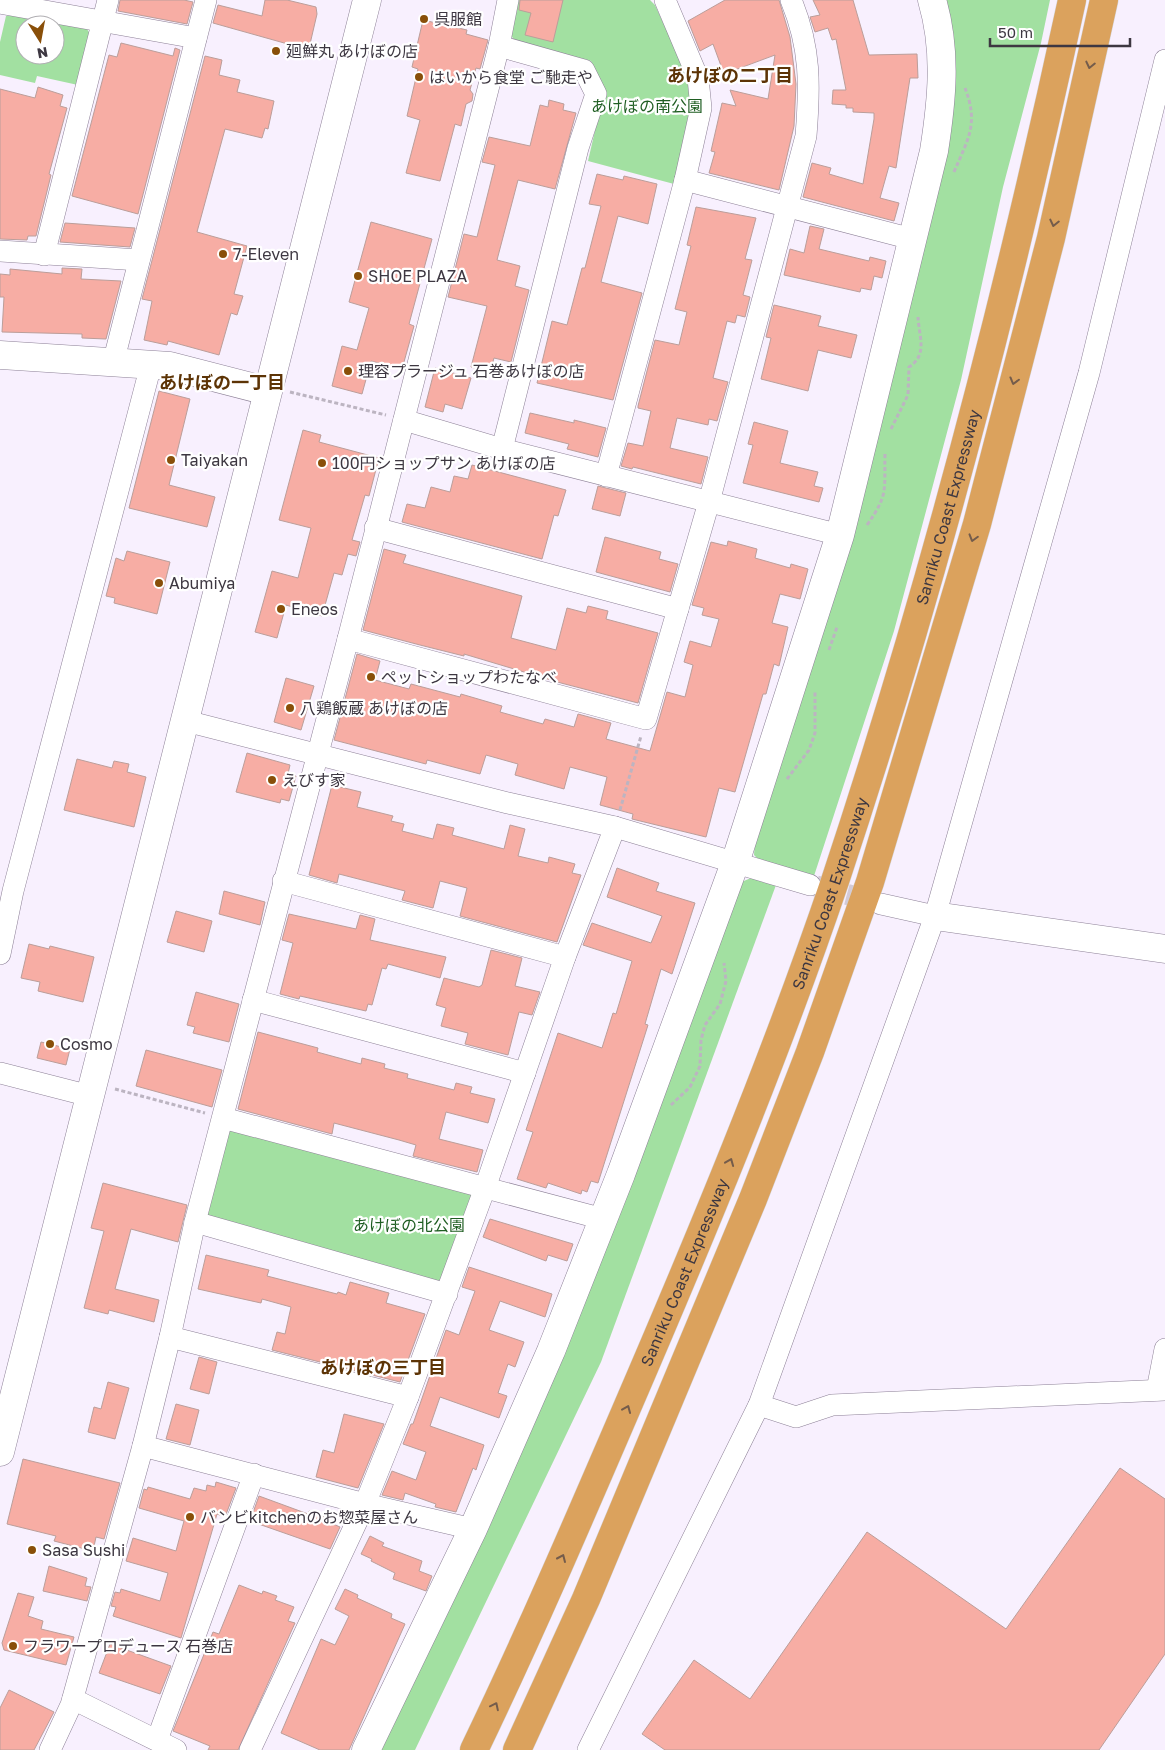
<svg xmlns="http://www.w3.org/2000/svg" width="1165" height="1750" font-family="'Golos Text','Noto Sans JP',sans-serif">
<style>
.green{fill:#a2e0a1;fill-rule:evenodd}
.building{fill:#f7ada4;stroke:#bb9e9a}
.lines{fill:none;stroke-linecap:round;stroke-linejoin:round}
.street-tunnel{stroke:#d3cbd8;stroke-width:21;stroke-dasharray:21 11;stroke-linecap:butt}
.street-casing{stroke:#8d8197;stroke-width:22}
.secondary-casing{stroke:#8d8197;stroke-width:29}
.highway-casing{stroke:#d4d3d5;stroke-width:29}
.path{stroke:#bcb4c1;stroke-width:3;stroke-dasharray:4 2.5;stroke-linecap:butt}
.street{stroke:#fff;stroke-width:21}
.secondary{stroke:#fff;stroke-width:28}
.highway{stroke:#dba25d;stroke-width:28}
.oneway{stroke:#745c4b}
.poi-dot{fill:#894f09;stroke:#fff;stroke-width:2}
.labels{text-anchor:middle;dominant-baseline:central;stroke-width:4.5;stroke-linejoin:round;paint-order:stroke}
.poi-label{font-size:16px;fill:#3d3741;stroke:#fff;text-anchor:start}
.park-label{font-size:16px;fill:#1f5e22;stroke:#fff}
.street-label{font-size:16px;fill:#3d3741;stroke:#fff}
.neighbourhood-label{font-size:18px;font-weight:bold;fill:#5d3406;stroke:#fff}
</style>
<rect width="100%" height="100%" fill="#f8f0fe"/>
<g class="green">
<path d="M518,0H650L655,5L689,79L694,105L674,184L588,161L603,96L591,61L515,41L510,34Z"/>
<path d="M940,0H1050L1041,43L1003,187L961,380L894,631L814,876L758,859L754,855L755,840L945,144Z"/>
<path d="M14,14L86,27L91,36L78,85L37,76L35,83L0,75V42L6,16ZM25,25H55V55H25Z"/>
<path d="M751,878L776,885L601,1362L415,1750H379L739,883Z"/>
<path d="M223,1118L485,1188L447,1294L195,1222Z"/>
</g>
<g class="building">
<path d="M120,0H184L193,2L187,24L118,11Z"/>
<path d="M265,0H287L316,7L317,14L310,44L302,48L213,23L218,5L262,16Z"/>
<path d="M520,0H563L553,42L525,35L531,13L519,10Z"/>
<path d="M725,0H779L790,37L796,84L794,126L779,190L709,173L715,152L711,151L722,103L736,106L730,90L768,99L775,55L724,74L713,44L700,51L688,21Z"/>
<path d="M813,0H853L869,55L917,54L918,78H910L896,168L889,166L880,198L899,203L894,221L803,197L812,163L831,168L829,174L863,184L874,119V113L853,112V108H846V105L832,104L833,90H846L836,39L832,40L828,28L815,32L810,17L820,15Z"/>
<path d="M423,20L467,30L466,34L488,40L480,69L476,68L470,90L473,94L472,101L466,104L461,126L455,124L440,181L406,173L420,120L407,116L418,69L412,67Z"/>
<path d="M121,43L173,56L175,48L180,50L138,214L72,196L109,55L117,57Z"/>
<path d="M205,56L222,60L219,75L240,80L237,92L274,101L268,129L265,128L262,138L225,129L197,232L247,246L234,294L243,296L237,315L231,313L219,355L168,341L167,345L144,340L152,301L142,299Z"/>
<path d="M38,87L63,95L60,106L67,108L49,174L51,175L36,236H28L27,240L0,239V89L35,98Z"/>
<path d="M549,100L564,104L563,110L576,113L555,189L518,180L497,260L520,266L515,286L529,290L511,362L494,358L490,372L471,367L487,306L448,297L464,234L477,237L495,165L482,162L489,137L530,146L540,105L548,107Z"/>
<path d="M597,174L623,180L624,176L657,184L648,224L618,216L601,282L642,293L613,400L537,383L552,321L567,325L582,268H585L601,206L589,204Z"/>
<path d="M696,207L756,218L745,259L752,260L743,295L750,297L745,317L737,315L735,323L727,321L713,378L728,382L717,421L709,419L708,425L677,418L670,448L708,457L701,484L633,467L632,469L621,466L628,443L643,446L651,411L638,408V406L655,340L679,345L687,312L675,309L691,246L687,245Z"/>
<path d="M371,222L432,239L409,324L414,326L402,369L371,361L362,394L332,386L342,346L357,350L369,308L349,302Z"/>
<path d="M65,223L135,228L130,247L60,242Z"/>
<path d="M810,226L824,229L819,249L869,261L870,257L886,261L882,278L874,276L871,290L861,288L860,292L784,275L790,249L804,253Z"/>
<path d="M62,268L82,269L81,279L121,281L106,339L82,338V334L2,332L4,297H0V274L10,275V269L62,274Z"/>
<path d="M774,305L821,316L818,326L857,335L851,358L818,350L808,391L761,379L771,338L766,337Z"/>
<path d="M435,368L471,378L462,409L445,404L443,412L425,407Z"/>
<path d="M159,391L190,399L169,485L215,497L207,527L129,508Z"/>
<path d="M530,413L574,423V420L606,428L598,457L567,449L569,444L525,433Z"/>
<path d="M754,422L788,431L780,463L818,472L814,486L823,488L819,502L743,483L753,445L748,444Z"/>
<path d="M303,430L321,435L319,442L379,458L369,496L365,495L352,540L360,542L356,556L348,554L342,575L334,573L322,616L286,605L277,638L255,632L272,571L298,578L311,528L279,520Z"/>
<path d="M472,465L566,490L558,516L554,515L542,559L402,522L407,504L425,508L431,487L450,492L454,476L468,479Z"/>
<path d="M598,486L626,493L620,516L592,509Z"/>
<path d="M605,537L661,552L659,559L678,564L670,592L596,572Z"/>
<path d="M728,541L757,549L755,558L790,568L791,564L808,569L800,599L780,594L772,623L788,627L779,666L774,664L766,694H763L735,792L719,788L706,837L632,819L633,814L600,805L607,777L570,767L564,789L515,775L518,764L486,755L480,774L427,760L426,764L334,740L357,654L380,661L375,680L409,689L411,684L460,697L461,694L502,706L500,712L543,724L545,719L574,727L578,714L611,723L606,739L650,751L667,692L685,697L693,665L684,662L690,641L711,647L719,619L702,615L704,608L692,605L711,542L727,546Z"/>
<path d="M384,549L406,555L403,563L522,596L511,638L556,650L567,608L586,613L588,606L608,611L606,619L658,633L638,703L561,683L464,654V656L420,645L363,630Z"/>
<path d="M127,551L170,562L157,614L114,603L115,598L106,596L116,558L124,561Z"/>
<path d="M286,678L314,686L301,730L274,722Z"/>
<path d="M247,753L290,765L288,774L296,776L289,801L281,799L280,803L236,792Z"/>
<path d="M77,759L112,768L114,761L129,764L127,772L146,777L134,827L64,810Z"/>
<path d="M332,785L361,792L357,807L393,816L391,821L404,824L402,831L433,839L437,824L454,828L452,835L504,849L510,825L525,829L518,856L548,863L549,857L575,864L572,873L581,875L557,942L460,916L467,888L440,881L433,908L402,900L405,891L339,874L337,883L309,875Z"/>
<path d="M617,868L659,883L656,891L695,903L672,974L661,969L645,1024L648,1025L598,1183L591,1181L587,1192L582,1190L581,1194L548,1183L546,1188L517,1179L533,1132L526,1130L558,1033L602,1048L613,1013L616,1014L632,961L583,945L592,923L651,943L662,916L607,897Z"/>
<path d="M224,891L265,902L260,925L219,914Z"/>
<path d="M176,911L212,921L204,952L167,942Z"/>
<path d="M289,914L356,929L360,915L375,919L370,940L446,957L440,978L388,964L386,969L382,968L372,1005L368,1004L366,1011L300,996L299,999L280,994L293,943L282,940Z"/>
<path d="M29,944L49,949L50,946L94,957L83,1002L38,991L40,982L21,978Z"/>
<path d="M491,950L522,958L515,986L540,992L532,1015L519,1012L508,1055L465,1044L468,1033L441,1026L446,1008L436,1005L444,978L479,987L482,985Z"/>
<path d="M196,992L239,1004L229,1042L193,1033L195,1027L187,1025Z"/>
<path d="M258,1032L318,1048L317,1052L361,1064L362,1058L385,1064L384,1068L408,1074L407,1078L454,1090L456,1083L472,1087L470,1093L495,1099L488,1123L446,1112L439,1139L483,1150L477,1172L413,1156L416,1145L399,1140L334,1123L332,1134L238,1109Z"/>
<path d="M41,1042L70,1049L66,1065L37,1058Z"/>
<path d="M146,1050L222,1070L212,1107L136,1086Z"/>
<path d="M103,1183L187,1205L178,1242L131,1229L115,1289L159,1300L154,1322L109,1310L108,1314L84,1308L104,1231L91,1228Z"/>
<path d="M490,1219L573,1244L567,1261L548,1255L546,1261L483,1237Z"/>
<path d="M206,1255L269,1270L267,1276L337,1294L338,1292L346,1295L350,1282L389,1293L386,1303L425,1314L400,1382L272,1350L277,1332L285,1334L291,1307L262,1299L261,1303L198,1289Z"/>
<path d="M469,1267L552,1294L545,1317L500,1301L489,1330L524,1342L515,1367L508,1364L498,1393L507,1396L499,1418L440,1397L430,1426L484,1445L476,1470L473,1468L456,1512L435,1507L436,1504L405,1493L403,1500L382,1495L392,1471L416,1480L426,1452L403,1444L411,1424H413L446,1330L459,1335L475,1291L462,1287Z"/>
<path d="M199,1357L217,1362L209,1394L190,1389Z"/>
<path d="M108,1382L129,1388L115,1439L88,1432L94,1407L101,1409Z"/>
<path d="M176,1404L199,1410L190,1445L166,1439Z"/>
<path d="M344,1414L384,1424L358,1488L316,1477L323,1450L334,1453Z"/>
<path d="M23,1459L120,1483L104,1539L96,1537L93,1551L54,1541L56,1536L7,1524Z"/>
<path d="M1120,1468L1165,1499V1654L1099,1750H665L642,1734L694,1660L750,1699L867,1532L1006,1629Z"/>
<path d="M216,1482L236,1488L225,1517L217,1514L181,1638L113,1616L116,1607L111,1606L115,1592L120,1593L121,1589L160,1601L168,1573L126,1561L133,1538L176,1551L184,1521L139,1508L144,1489L147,1490L148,1487L190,1499L194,1488L206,1491L207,1485L215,1487Z"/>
<path d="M259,1496L308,1514L309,1511L325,1517L324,1520L340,1527L330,1549L250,1521Z"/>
<path d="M370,1536L384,1543L382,1546L422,1561L419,1571L432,1576L426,1591L393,1579L395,1573L371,1561L372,1559L361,1554Z"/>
<path d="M49,1566L87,1578L85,1586L91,1587L87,1601L43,1591Z"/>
<path d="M239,1585L262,1594L263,1591L277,1596L275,1600L294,1607L288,1621L295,1623L238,1750H208L210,1746L173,1731L213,1632L219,1634Z"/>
<path d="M345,1589L358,1595L357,1598L392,1614L391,1618L405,1624L349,1750H320L281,1733L321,1639L335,1645L349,1616L335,1609Z"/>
<path d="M18,1593L34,1597L28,1616L43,1621L41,1629L74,1637L66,1665L4,1650L2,1643Z"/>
<path d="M110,1644L171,1666L160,1694L99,1673Z"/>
<path d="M9,1690L54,1712L34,1750H0V1708Z"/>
</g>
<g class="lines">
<path class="street-tunnel" d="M816,886L879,903"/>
<defs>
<g id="street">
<path d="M0,3L196,38"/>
<path d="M499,46L584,70L596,94L578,148L502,449"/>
<path d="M685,180L912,239"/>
<path d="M0,251L139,260"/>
<path d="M44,255L108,0"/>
<path d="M113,363L206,0"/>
<path d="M404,420L502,449L840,535"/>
<path d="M606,476L685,180L701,108L698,78L665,0"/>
<path d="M375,528L678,609"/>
<path d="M348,639L646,719L709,502L806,136C810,86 811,48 791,0"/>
<path d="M186,721L508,803L615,827L810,885"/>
<path d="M283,881L565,957"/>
<path d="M881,904L935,916"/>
<path d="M0,954L13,891L151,365"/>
<path d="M253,1000L525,1073"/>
<path d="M0,1073L90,1096"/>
<path d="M223,1118L603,1219"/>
<path d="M195,1222L447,1294"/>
<path d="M170,1337L408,1397"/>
<path d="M1157,1390L1165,1349"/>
<path d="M759,1405L796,1417L832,1405L1165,1390"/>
<path d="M143,1446L365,1504L473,1529"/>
<path d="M73,1699L176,1750"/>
<path d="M157,1740L254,1474"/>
<path d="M50,1750L71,1705L143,1446L170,1337L195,1222L348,639L499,46L508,0"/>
<path d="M250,1750L365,1504L408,1397L485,1188L565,957L615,827"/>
<path d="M588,1750L759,1405L935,916L1089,373L1165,60"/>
</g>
<g id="secondary">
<path d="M0,355L170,366L267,391"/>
<path d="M935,916L1165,949"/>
<path d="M0,1452L367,0"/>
<path d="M366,1750L473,1529L551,1351L621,1174L735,863L840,535L934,151C942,100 947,51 932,0"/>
</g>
<g id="highway">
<path id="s1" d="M474,1750C528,1638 577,1524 626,1410C701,1236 774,1061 835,881C931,593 1008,297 1072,0"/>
<path d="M517,1750L586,1599L753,1199L810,1052L870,882L977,524L1051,238L1104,0"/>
</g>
</defs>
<use href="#street" class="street-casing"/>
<use href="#secondary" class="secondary-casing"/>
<use href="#highway" class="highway-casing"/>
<g class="path">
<path d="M954,172C968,139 979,124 965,88"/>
<path d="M290,392L386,415"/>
<path d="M891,429L908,395L909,367C928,355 919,336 918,317"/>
<path d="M867,525C889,494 884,490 885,454"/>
<path d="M829,650L837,627"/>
<path d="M787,779L809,750L815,733V691"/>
<path d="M620,810L641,736"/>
<path d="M115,1089L205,1113"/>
<path d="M671,1105L690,1087L700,1066L701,1040L705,1025L720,1004L726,981L724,963"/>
</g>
<use href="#street" class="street"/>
<use href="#secondary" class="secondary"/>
<use href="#highway" class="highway"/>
</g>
<defs><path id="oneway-chevron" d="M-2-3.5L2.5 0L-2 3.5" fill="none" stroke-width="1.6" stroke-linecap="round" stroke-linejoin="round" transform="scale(1.25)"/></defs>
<g class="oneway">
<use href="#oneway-chevron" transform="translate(1090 65) rotate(103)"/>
<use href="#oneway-chevron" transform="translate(1054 223) rotate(103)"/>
<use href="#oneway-chevron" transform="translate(1014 381) rotate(105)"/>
<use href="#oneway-chevron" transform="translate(973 538) rotate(106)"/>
<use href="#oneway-chevron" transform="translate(730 1162) rotate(-68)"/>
<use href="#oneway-chevron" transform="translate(627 1409) rotate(-67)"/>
<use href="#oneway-chevron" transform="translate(562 1558) rotate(-66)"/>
<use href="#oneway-chevron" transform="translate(495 1706) rotate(-64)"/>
</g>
<g class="poi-dot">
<circle cx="424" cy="19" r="5"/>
<circle cx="276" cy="51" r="5"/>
<circle cx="419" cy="77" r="5"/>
<circle cx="223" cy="254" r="5"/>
<circle cx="358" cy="276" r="5"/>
<circle cx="348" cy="371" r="5"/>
<circle cx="171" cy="460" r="5"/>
<circle cx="322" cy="463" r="5"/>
<circle cx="159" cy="583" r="5"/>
<circle cx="281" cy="609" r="5"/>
<circle cx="371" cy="677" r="5"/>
<circle cx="290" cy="708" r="5"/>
<circle cx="272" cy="780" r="5"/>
<circle cx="50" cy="1044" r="5"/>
<circle cx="190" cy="1517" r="5"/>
<circle cx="32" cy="1550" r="5"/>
<circle cx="13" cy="1646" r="5"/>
</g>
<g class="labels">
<g class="poi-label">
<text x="434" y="19">呉服館</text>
<text x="286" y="51">廻鮮丸 あけぼの店</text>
<text x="429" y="77">はいから食堂 ご馳走や</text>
<text x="233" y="254">7-Eleven</text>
<text x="368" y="276">SHOE PLAZA</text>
<text x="358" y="371">理容プラージュ 石巻あけぼの店</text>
<text x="181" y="460">Taiyakan</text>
<text x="332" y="463">100円ショップサン あけぼの店</text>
<text x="169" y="583">Abumiya</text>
<text x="291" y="609">Eneos</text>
<text x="381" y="677">ペットショップわたなべ</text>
<text x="300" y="708">八鶏飯蔵 あけぼの店</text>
<text x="282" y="780">えびす家</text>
<text x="60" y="1044">Cosmo</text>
<text x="200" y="1517">バンビkitchenのお惣菜屋さん</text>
<text x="42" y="1550">Sasa Sushi</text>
<text x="23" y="1646">フラワープロデュース 石巻店</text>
</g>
<g class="park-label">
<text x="647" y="106">あけぼの南公園</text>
<text x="409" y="1225">あけぼの北公園</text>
</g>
<g class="street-label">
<text stroke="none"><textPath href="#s1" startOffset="1332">Sanriku Coast Expressway</textPath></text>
<text stroke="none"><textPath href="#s1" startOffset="928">Sanriku Coast Expressway</textPath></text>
<text stroke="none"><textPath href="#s1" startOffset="522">Sanriku Coast Expressway</textPath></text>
</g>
<g class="neighbourhood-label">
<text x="730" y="75">あけぼの二丁目</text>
<text x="222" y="382">あけぼの一丁目</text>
<text x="383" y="1367">あけぼの三丁目</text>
</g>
</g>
<g transform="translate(40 40) rotate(169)"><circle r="24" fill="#ffffff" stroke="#b1afb3"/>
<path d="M0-4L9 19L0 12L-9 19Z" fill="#894f09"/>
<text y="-8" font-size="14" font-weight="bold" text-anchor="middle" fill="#3d3741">N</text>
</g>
<path d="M990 38v8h140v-8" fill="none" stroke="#3d3741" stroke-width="2.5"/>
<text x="998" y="38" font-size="15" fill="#3d3741" stroke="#ffffff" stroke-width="4" paint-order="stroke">50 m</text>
</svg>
